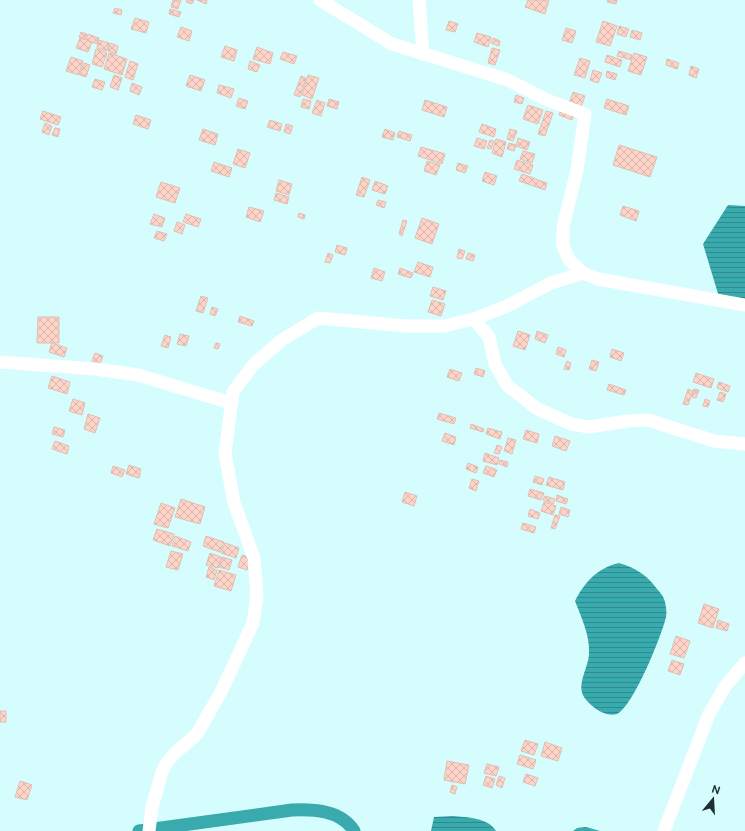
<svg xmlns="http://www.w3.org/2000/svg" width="745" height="831" font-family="'DM Sans',sans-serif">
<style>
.water{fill:url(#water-rules)}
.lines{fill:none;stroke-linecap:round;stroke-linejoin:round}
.canal{stroke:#39aaae;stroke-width:13}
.building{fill:url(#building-cross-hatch);stroke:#dfbfb4}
.minor{stroke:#fff;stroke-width:13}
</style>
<defs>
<pattern id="water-rules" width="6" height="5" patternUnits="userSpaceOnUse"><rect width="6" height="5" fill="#39aaae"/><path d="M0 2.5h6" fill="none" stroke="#308b8e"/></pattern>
<pattern id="building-cross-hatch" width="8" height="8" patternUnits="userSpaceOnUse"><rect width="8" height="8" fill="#fdd4c7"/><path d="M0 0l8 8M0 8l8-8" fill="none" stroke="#d9b6ab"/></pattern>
</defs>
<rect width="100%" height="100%" fill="#d6fdfe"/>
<g class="water">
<path d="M728,205L745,206V301L719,297L703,244Z"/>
<path d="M619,563C636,568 647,575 657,589C660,592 663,596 664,599C666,604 667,613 666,617C662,635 633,707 617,714C605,718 590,706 584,697C576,684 589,667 589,653C590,635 581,617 575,601C585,582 597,568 619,563Z"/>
<path d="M453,816C466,817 489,818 496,831H431L434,817Z"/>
<path d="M586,827L600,831H573L577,828Z"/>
</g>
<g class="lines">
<path class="canal" d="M139,831L292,810C313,809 341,810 354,831"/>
</g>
<g class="building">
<path d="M173,0H181L178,9L171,7Z"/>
<path d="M187,0H194L192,4L186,2Z"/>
<path d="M197,0H207L206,4Z"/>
<path d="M528,0H549L545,14L525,7Z"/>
<path d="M608,0H617L616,4L607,2Z"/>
<path d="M115,8L122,10L121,15L113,13Z"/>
<path d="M170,9L181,12L179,17L169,14Z"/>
<path d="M135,18L149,22L146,33L131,29Z"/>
<path d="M449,21L458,24L455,32L446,30Z"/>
<path d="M603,21L617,26L610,46L596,42Z"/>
<path d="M619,26L629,29L626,37L617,34Z"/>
<path d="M181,27L192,31L189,41L177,37Z"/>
<path d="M566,28L576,31L572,43L562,40Z"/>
<path d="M632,30L642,33L640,40L630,37Z"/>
<path d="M81,32L87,34L85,39L79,37Z"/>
<path d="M477,33L491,37L488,47L474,42Z"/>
<path d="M88,34L99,38L97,44L86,40Z"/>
<path d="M80,38L92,42L88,52L76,48Z"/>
<path d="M493,38L500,41L499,46L491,43Z"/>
<path d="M99,40L109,43L107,51L97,48Z"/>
<path d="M110,43L118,46L116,54L108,51Z"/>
<path d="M225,46L237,50L234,61L221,57Z"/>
<path d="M257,47L273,53L270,64L253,59Z"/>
<path d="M492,48L500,50L495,65L488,63Z"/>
<path d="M96,49L107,53L102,67L92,64Z"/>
<path d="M619,51L632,55L631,60L617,56Z"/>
<path d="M283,52L297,56L294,64L280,59Z"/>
<path d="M109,53L127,59L122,75L104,69Z"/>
<path d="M634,53L647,57L641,75L628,71Z"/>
<path d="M607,55L622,60L620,67L605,62Z"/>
<path d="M71,57L83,61L79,75L66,71Z"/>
<path d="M580,58L590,61L585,78L574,75Z"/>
<path d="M667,59L679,63L677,69L666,65Z"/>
<path d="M130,61L138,64L133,80L125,77Z"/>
<path d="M250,61L260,65L257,72L248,69Z"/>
<path d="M84,63L90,65L86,77L80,75Z"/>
<path d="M691,66L699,69L696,78L689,75Z"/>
<path d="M593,70L602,73L598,83L590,80Z"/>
<path d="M607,71L617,74L615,80L606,77Z"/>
<path d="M114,75L122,78L118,90L110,87Z"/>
<path d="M190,75L205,80L201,91L186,86Z"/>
<path d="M308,75L319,78L312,99L302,95Z"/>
<path d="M301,76L306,78L300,97L294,95Z"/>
<path d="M95,79L105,82L102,90L92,87Z"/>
<path d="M132,83L142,87L139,95L130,91Z"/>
<path d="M219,85L234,89L231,98L217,93Z"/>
<path d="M573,92L585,96L580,110L568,106Z"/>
<path d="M516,95L524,98L522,104L514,102Z"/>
<path d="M239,98L248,101L245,109L236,106Z"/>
<path d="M303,99L311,101L309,109L301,107Z"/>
<path d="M329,99L339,102L337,109L327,106Z"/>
<path d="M607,99L629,106L626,115L604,108Z"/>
<path d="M317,100L325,103L321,116L312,113Z"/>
<path d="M425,100L447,107L444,117L422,110Z"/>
<path d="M528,105L543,110L538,124L523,119Z"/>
<path d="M561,110L574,115L572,120L559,115Z"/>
<path d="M43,111L61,117L58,125L40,119Z"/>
<path d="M546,111L553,113L545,136L538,134Z"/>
<path d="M136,115L151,120L148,129L133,124Z"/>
<path d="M270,120L282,124L280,131L267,127Z"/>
<path d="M45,123L52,126L49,135L42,132Z"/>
<path d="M286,124L293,126L290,134L284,132Z"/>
<path d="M482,124L496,129L494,137L479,132Z"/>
<path d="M55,128L60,129L58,137L52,135Z"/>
<path d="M203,129L218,134L215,145L199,140Z"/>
<path d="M385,129L395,133L393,140L382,137Z"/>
<path d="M510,129L517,131L513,141L507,139Z"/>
<path d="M399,131L412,135L410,141L397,137Z"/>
<path d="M477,138L487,141L484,149L474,146Z"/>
<path d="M518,138L530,142L527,150L516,146Z"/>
<path d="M496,139L506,142L502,157L492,153Z"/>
<path d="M490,140L494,141L491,149L487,148Z"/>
<path d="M509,143L516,145L514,151L507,149Z"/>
<path d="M619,145L657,157L650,177L613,165Z"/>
<path d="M421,147L445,154L442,164L418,156Z"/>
<path d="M238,149L250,153L245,168L233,164Z"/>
<path d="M523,151L535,154L532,163L520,159Z"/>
<path d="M517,160L533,165L530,174L514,169Z"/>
<path d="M427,161L440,165L436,175L424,171Z"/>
<path d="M214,162L232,168L229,177L211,171Z"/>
<path d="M458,163L468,166L465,173L456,170Z"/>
<path d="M485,172L497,176L494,185L482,181Z"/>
<path d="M522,174L547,183L545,190L519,181Z"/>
<path d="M362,177L370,180L364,197L356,195Z"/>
<path d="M279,180L292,184L289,195L276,191Z"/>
<path d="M375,181L388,186L385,194L372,190Z"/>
<path d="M161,182L180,188L175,203L156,197Z"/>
<path d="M276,193L289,197L287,204L274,200Z"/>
<path d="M378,200L386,202L384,208L376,205Z"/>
<path d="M623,206L639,211L636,221L620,215Z"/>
<path d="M249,207L264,211L260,222L246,217Z"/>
<path d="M299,213L305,215L304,219L298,217Z"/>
<path d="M154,214L165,218L162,227L150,224Z"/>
<path d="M186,214L201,219L198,227L183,222Z"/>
<path d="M422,218L439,224L432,244L415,238Z"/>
<path d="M403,220L407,221L402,236L399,234Z"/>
<path d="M177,222L185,225L182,234L174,231Z"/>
<path d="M157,231L167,234L164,241L154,238Z"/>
<path d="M337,245L347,248L345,255L335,252Z"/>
<path d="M459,249L465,251L462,259L457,258Z"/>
<path d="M328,253L333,255L330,263L325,262Z"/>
<path d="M468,253L475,255L473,261L466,259Z"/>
<path d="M418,262L433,267L430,277L414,272Z"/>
<path d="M374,268L385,272L382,281L371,278Z"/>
<path d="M400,268L413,273L411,278L398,274Z"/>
<path d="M433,287L446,291L443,300L430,296Z"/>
<path d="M201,296L208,298L203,313L196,311Z"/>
<path d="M432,300L445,304L441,316L428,312Z"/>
<path d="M212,307L218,309L215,316L210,314Z"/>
<path d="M240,316L254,321L252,326L238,322Z"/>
<path d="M38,317H59V343H37Z"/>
<path d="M518,331L530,335L525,350L513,346Z"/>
<path d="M537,331L548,335L545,343L535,339Z"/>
<path d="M180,334L189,336L186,346L177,344Z"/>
<path d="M165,335L171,337L168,348L161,346Z"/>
<path d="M52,343L67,348L64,357L49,352Z"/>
<path d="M216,343L220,344L218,349L214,348Z"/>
<path d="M558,347L566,350L564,357L556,354Z"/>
<path d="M612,349L624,353L621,361L610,357Z"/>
<path d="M95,353L103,356L100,364L92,361Z"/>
<path d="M592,360L599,362L596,371L589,369Z"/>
<path d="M567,361L571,363L569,370L564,369Z"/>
<path d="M476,368L485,371L483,377L474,374Z"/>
<path d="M450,369L462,373L459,381L447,377Z"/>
<path d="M696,373L714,379L711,388L693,382Z"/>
<path d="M52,376L70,382L67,394L48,388Z"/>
<path d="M719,382L730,386L728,392L717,388Z"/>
<path d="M609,384L626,390L624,395L607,390Z"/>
<path d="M688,389L693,391L688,405L683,404Z"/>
<path d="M694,389L699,390L696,398L692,397Z"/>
<path d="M720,392L726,394L723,402L717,400Z"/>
<path d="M73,399L85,403L82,415L69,411Z"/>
<path d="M705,399L710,401L708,407L703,406Z"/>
<path d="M439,413L456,418L454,424L437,419Z"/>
<path d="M88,414L100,418L95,433L84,429Z"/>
<path d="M471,424L484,429L483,432L470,428Z"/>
<path d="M54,427L65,430L63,437L52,434Z"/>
<path d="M488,428L502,432L500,439L486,434Z"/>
<path d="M526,430L539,434L537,443L523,439Z"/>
<path d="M445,433L456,437L454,445L442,441Z"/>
<path d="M555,436L570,441L566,451L552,446Z"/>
<path d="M508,438L516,440L512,454L504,451Z"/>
<path d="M55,441L69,446L67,454L52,449Z"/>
<path d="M497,445L502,447L499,454L494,453Z"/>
<path d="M485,453L499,458L497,465L483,461Z"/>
<path d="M500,460L508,462L507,467L499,464Z"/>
<path d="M468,463L478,467L476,473L466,469Z"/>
<path d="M129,465L141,469L139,478L126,474Z"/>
<path d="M113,466L125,470L122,477L111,473Z"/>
<path d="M486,466L497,470L494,477L483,473Z"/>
<path d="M535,476L544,479L542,485L533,482Z"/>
<path d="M549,477L565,482L563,490L546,485Z"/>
<path d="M472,479L479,481L476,491L469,488Z"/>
<path d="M530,489L544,493L541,500L528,496Z"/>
<path d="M405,492L417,496L414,506L402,502Z"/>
<path d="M557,495L568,499L566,504L556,501Z"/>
<path d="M545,496L555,499L553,504L543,500Z"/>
<path d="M181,499L205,507L200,524L175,517Z"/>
<path d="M544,502L556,506L553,515L541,511Z"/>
<path d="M161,503L175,508L168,528L154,524Z"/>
<path d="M561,507L570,510L568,517L559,514Z"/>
<path d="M530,509L540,513L538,519L528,516Z"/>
<path d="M555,515L560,516L555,529L551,528Z"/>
<path d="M523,523L536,527L534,533L521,529Z"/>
<path d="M157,529L174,534L170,546L153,540Z"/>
<path d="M175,536L191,542L188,551L172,546Z"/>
<path d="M206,536L224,542L220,552L203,546Z"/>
<path d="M225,543L239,548L236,558L221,553Z"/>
<path d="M171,551L183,554L178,570L166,567Z"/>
<path d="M210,553L221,557L218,568L206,565Z"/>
<path d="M242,555L251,558L247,570L238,567Z"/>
<path d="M222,557L232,560L229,570L219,567Z"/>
<path d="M209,567L217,570L214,580L206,577Z"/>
<path d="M219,570L236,575L231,591L214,586Z"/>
<path d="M704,604L719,609L713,628L698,623Z"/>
<path d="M718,620L729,624L727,631L716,628Z"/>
<path d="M676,636L690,641L684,658L670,654Z"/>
<path d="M672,660L684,664L680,675L668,671Z"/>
<rect x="0" y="711" width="6" height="11"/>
<path d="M525,740L538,744L534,755L521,751Z"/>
<path d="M545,742L562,748L558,761L541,756Z"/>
<path d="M520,755L536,760L533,769L517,764Z"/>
<path d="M447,761L469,765L465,784L444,780Z"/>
<path d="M487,764L499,767L496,776L484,773Z"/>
<path d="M526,774L538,778L535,786L523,782Z"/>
<path d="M486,776L495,779L492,788L483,785Z"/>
<path d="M499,776L505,778L502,788L496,785Z"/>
<path d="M20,781L32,785L27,800L15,797Z"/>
<path d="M452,785L457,787L455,794L450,792Z"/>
</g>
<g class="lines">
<g class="minor">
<path d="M320,0L392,44L508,80L547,100L585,114L577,170L563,227V246L569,260L583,273L598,279L745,305"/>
<path d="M419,0L423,54"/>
<path d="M474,319L489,337L495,364L507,385L536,408L571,424L589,427L628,421L648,420L714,441L745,444"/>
<path d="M0,362L95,369L138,375L231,403"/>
<path d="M149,831L152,807L162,772L167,762L176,752L197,734L221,692L253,623L257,595L254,558L234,503L225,453L233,392L254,364L282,340L318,318L406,326H444L474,319L507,306L551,283L583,273"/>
<path d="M664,831L709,714L726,685L745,663"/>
</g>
</g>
<g transform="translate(713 799) rotate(18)" stroke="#d6fdfe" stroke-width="3" paint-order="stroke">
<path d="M0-3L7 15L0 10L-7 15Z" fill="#202f30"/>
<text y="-6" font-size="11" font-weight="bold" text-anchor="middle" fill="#202f30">N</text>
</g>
</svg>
